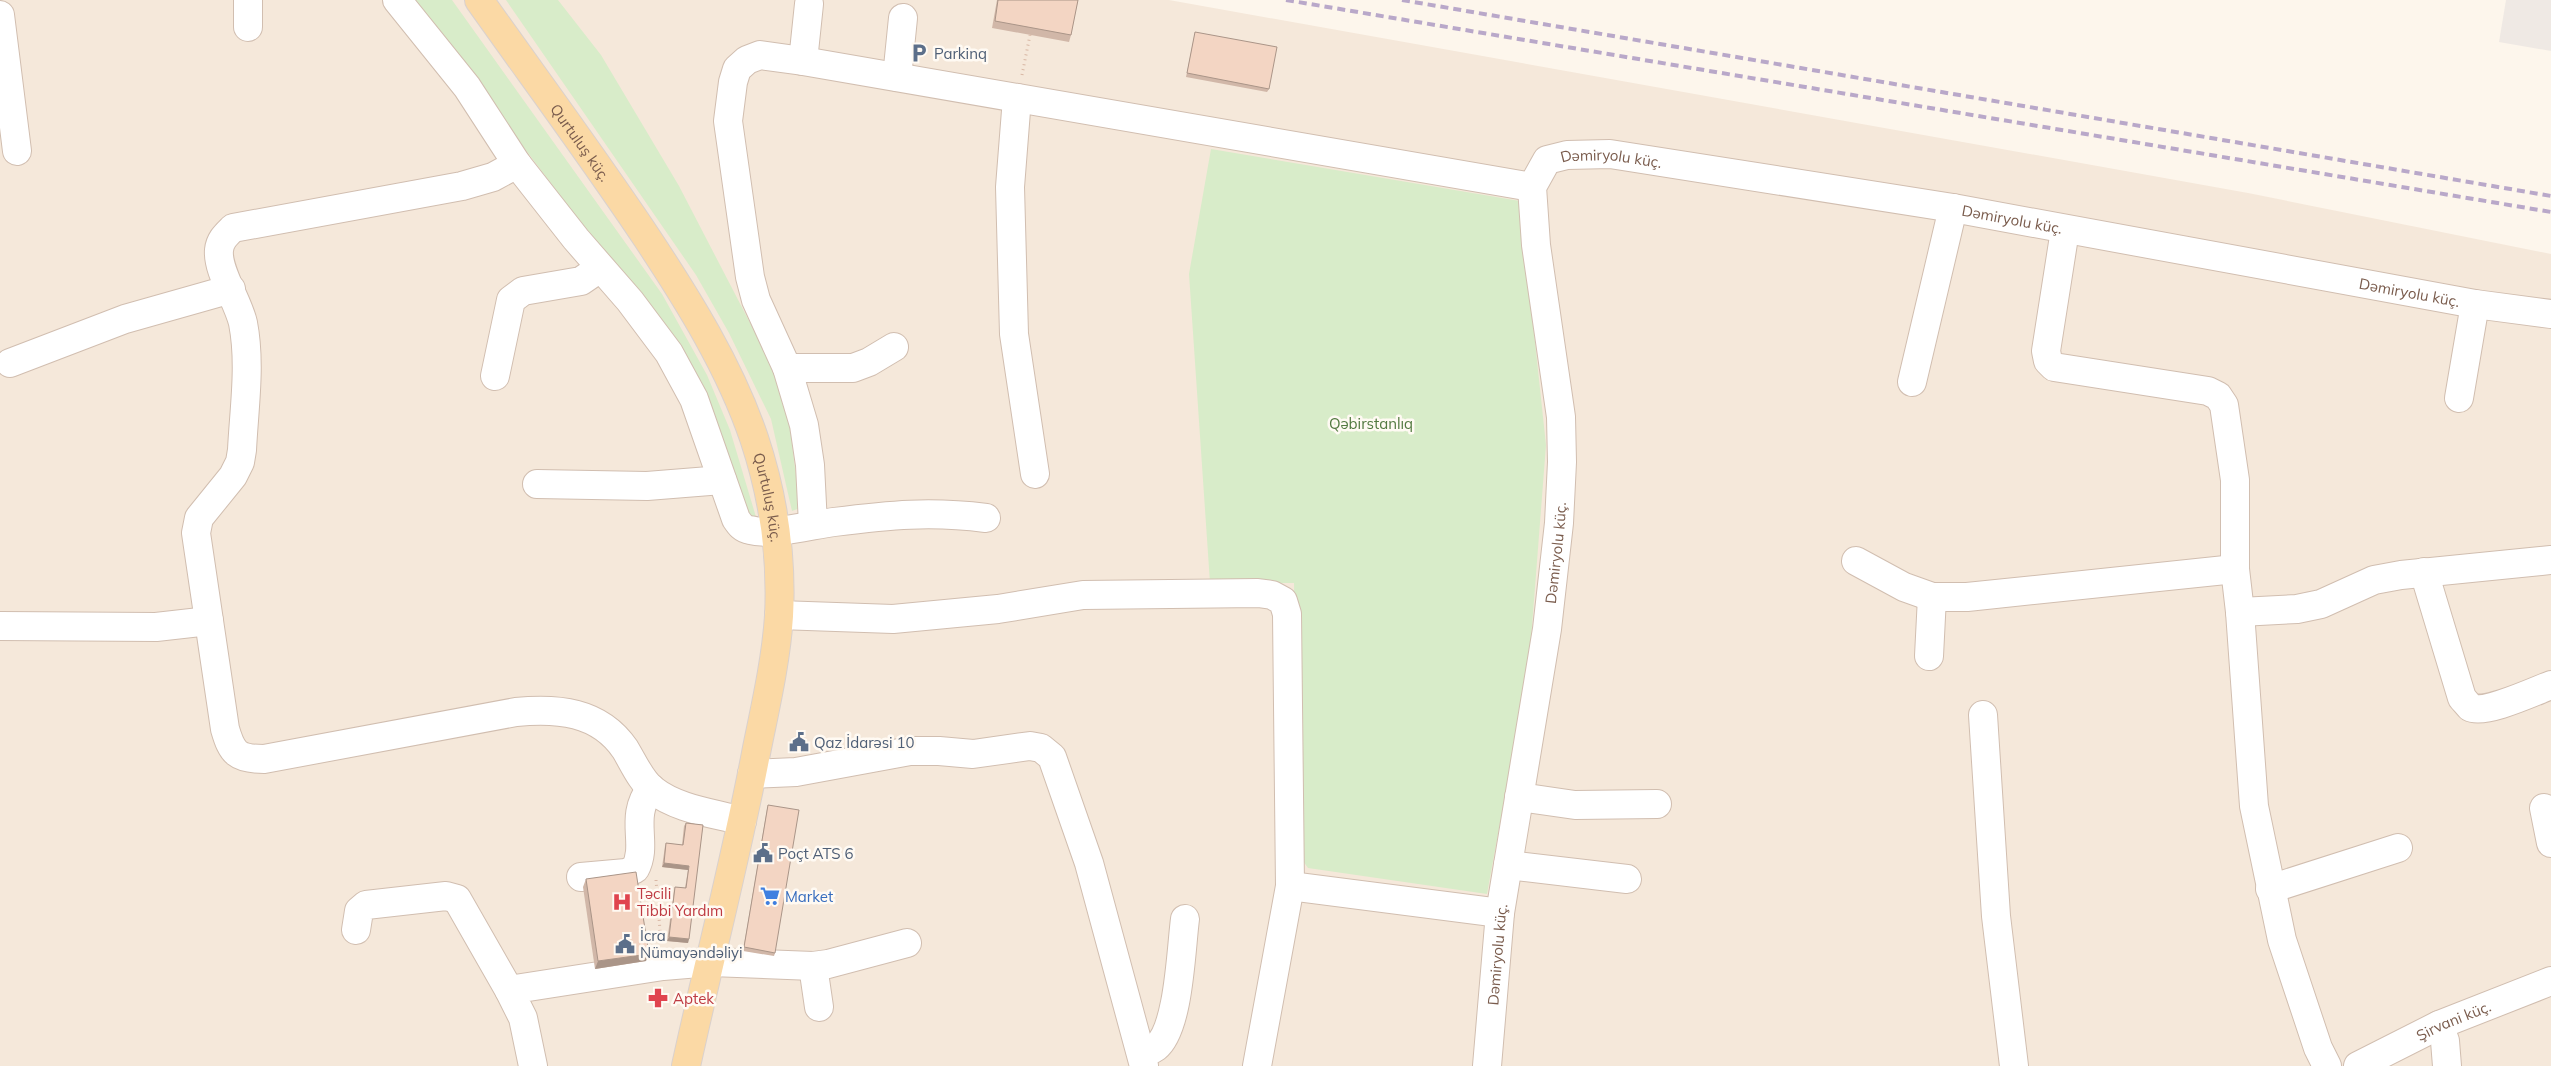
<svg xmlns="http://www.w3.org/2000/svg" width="2551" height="1066" font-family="Mulish,sans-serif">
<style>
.residential{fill:#f5e8da}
.industrial{fill:#efe9e4}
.green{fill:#d8ecc9}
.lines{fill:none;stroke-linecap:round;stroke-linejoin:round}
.minor-casing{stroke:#d1beb0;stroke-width:30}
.major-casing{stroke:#dad1cd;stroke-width:30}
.path{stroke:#d9b8a5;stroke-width:3;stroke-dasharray:1 4;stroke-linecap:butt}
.minor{stroke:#fff;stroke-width:28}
.major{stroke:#fbd9a5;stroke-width:28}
.rail{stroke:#b9a8c9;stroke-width:4;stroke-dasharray:8 5;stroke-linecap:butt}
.wall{fill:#d1b7a8}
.shaded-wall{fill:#aa9588}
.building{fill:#f3d5c3;stroke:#aa9588}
.labels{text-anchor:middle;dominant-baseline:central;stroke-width:5;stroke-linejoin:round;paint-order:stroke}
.service-label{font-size:15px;fill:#4e5e75;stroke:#fffaf3;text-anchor:start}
.street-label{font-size:15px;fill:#7a5c4d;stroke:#fffaf3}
.park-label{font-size:15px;fill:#537a41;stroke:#fffaf3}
.health-label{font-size:15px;fill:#be3a42;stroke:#fffaf3;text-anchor:start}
.shop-label{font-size:15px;fill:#366cbe;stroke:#fffaf3;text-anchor:start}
</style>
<rect width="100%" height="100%" fill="#fdf6ec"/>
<path class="residential" d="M0,0H1169L2248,193L2551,254V1066H0Z"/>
<path class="industrial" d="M2506,0H2551V51L2499,42Z"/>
<g class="green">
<path d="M407,0H452L662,294L707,375L730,430L756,517H745L613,265L458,61Z"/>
<path d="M506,0H558L601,55L679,186L775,371L789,420L800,508L792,511L771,419L729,333L696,275Z"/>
<path d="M1211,149L1520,201L1546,445L1529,665L1487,894L1308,868L1298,854L1294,583H1210L1189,274Z"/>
</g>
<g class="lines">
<defs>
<g id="minor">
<path d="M397,0L467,87L517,164L576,239L630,301L669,353L694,399L736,519C740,525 743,529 750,530C772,536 811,525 834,522C890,515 930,511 986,518"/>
<path d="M0,15L17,151"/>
<path d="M248,27V0"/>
<path d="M803,61L809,4"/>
<path d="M897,77L903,18"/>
<path d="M1017,98L1010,187L1014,334L1035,474"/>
<path d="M517,164L493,177L462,186L233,228C226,235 220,240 219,250C217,271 238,301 243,323C251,364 244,409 242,450L240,462L233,476L199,518L196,533L225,729C232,753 237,759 264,759L516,712C557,708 599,711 625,749C633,762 641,781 653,790C677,809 713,813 742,821"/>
<path d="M2065,230L2046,351L2048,361L2054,367L2208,391L2218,396L2224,405L2235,480V569L2240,612L2254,806L2282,940L2318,1048L2327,1066"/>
<path d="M10,363L125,319L231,289"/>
<path d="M787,368H853L869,362L894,347"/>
<path d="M495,376L511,300L523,291L581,281L600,268"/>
<path d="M1912,382L1953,208"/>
<path d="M2459,398L2475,304"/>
<path d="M537,484L647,486L722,480"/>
<path d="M813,524L810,465L804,425L787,368L756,300L750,277L728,121L733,82L737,69L747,60L760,55L803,61L1532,187"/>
<path d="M1856,561L1904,587L1932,597H1967L2235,569"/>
<path d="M2424,572L2462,698C2464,700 2468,705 2470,707C2484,715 2535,691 2551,685"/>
<path d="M2240,612L2297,609L2321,604L2374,580L2401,575L2551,560"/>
<path d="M779,615L893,619L998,609L1083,595L1258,593L1272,595L1283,601L1287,614L1290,886L1257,1066"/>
<path d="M0,626L156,627L209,621"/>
<path d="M1929,656L1932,597"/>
<path d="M1983,715L1996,916L2014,1066"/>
<path d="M752,774L796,772L910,751H939L973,754L1030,746L1041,748L1052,757L1089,863L1144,1066"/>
<path d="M1519,797L1575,805L1657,804"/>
<path d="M2544,808L2551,843"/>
<path d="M1508,865L1627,879"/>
<path d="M581,877L626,873L635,869C649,843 628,818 651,788"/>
<path d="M1290,886L1500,913"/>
<path d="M2270,889L2398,848"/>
<path d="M356,930L359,911L366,905L446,896L457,899L509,990"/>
<path d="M813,966L819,1007"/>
<path d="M2439,1025L2445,1041L2447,1066"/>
<path d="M1142,1054C1146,1052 1152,1050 1156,1047C1179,1029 1181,949 1185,919"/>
<path d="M533,1066L523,1018L509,990L663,966L711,962L813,966L828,964L907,943"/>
<path id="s1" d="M1487,1066L1500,913L1547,629L1559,523L1562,462L1561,417L1536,245L1532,187L1547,160L1567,155L1610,154L1953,208L2475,304L2551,314"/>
<path id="s2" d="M2358,1066L2439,1025L2551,981"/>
</g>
<g id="major">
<path id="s3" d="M479,0C535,79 593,157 647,238C688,300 730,367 754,438C773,495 782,556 779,616C776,660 766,704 757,748C737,855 709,960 686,1066"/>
</g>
</defs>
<use href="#minor" class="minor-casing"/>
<use href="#major" class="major-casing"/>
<g class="path">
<path d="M1022,75L1030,35"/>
<path d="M656,880L661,943"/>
</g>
<use href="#minor" class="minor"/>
<use href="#major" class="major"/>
<g class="rail">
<path d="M1286,0L2551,212"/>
<path d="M1402,0L2551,196"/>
</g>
</g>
<g class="wall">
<path d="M997,0H1078L1071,35L1069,42L992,28Z"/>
<path d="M1195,32L1269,89L1267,92L1186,77Z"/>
<path d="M768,805L775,953L774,956L743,951L767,809Z"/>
<path d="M686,823L703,825L688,943L667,941L674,891L675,887L685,888L688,870L662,867L665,846L666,843L682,845L684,826Z"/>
<path d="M586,879L646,961L595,969L583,887Z"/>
</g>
<g class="shaded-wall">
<path d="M664,863L689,866L688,870L662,867Z"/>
<path d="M669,937L689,939L688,943L667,941Z"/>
<path d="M649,954L646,961L595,969L598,961Z"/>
</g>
<g class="building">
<path d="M998,0H1078L1071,35L995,21Z"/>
<path d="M1195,32L1277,47L1269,89L1187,73Z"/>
<path d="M768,805L799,810L775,953L744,947Z"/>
<path d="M686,823L703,825L689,939L669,937L675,887L686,888L689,866L664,863L666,843L683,845Z"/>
<path d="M636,872L649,954L598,961L586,879Z"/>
</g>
<defs>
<symbol id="parking-bare" viewBox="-9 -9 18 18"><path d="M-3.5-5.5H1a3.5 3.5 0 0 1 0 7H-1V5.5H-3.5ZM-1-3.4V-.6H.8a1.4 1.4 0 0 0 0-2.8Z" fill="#5c6f8a" stroke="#fffaf3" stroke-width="2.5" paint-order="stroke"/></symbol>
<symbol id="civic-bare" viewBox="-9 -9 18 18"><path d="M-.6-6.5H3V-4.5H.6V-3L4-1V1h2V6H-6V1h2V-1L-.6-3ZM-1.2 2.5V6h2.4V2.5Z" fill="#5c6f8a" stroke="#fffaf3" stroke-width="2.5" paint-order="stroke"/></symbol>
<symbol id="supermarket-bare" viewBox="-9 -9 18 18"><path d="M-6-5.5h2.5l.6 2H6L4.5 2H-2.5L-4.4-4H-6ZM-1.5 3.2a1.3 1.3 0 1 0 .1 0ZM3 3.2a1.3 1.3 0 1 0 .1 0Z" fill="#3f7fe0" stroke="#fffaf3" stroke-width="2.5" paint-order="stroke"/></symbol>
<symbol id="hospital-bare" viewBox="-9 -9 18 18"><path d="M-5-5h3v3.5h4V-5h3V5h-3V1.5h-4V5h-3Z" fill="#e0444e" stroke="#fffaf3" stroke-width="2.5" paint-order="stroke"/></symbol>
<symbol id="pharmacy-bare" viewBox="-9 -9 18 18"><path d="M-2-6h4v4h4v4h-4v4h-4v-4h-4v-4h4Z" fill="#e0444e" stroke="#fffaf3" stroke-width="2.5" paint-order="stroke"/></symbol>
</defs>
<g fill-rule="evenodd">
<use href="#parking-bare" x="905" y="39" width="28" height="28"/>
<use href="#civic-bare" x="785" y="728" width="28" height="28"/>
<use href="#civic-bare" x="749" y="839" width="28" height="28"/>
<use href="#supermarket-bare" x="756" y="882" width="28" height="28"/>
<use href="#hospital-bare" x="608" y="888" width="28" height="28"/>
<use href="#civic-bare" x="611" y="930" width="28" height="28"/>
<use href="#pharmacy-bare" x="644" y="984" width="28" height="28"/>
</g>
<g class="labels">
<g class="service-label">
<text x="934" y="53">Parkinq</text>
<text x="814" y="742">Qaz İdarəsi 10</text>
<text x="778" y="853">Poçt ATS 6</text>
<text x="640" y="935">İcra<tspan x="640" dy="17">Nümayəndəliyi</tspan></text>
</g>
<g class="street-label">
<text stroke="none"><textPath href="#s3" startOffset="175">Qurtuluş küç.</textPath></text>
<text stroke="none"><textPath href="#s1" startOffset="982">Dəmiryolu küç.</textPath></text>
<text stroke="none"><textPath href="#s1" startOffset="1388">Dəmiryolu küç.</textPath></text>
<text stroke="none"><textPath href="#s1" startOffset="1792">Dəmiryolu küç.</textPath></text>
<text stroke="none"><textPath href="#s3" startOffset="580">Qurtuluş küç.</textPath></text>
<text stroke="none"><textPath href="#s1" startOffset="518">Dəmiryolu küç.</textPath></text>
<text stroke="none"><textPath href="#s1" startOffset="112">Dəmiryolu küç.</textPath></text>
<text stroke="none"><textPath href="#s2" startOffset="106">Şirvani küç.</textPath></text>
</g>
<g class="park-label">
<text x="1371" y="423">Qəbirstanlıq</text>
</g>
<g class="health-label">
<text x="637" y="893">Təcili<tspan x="637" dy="17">Tibbi Yardım</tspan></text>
<text x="673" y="998">Aptek</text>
</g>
<g class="shop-label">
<text x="785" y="896">Market</text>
</g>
</g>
</svg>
